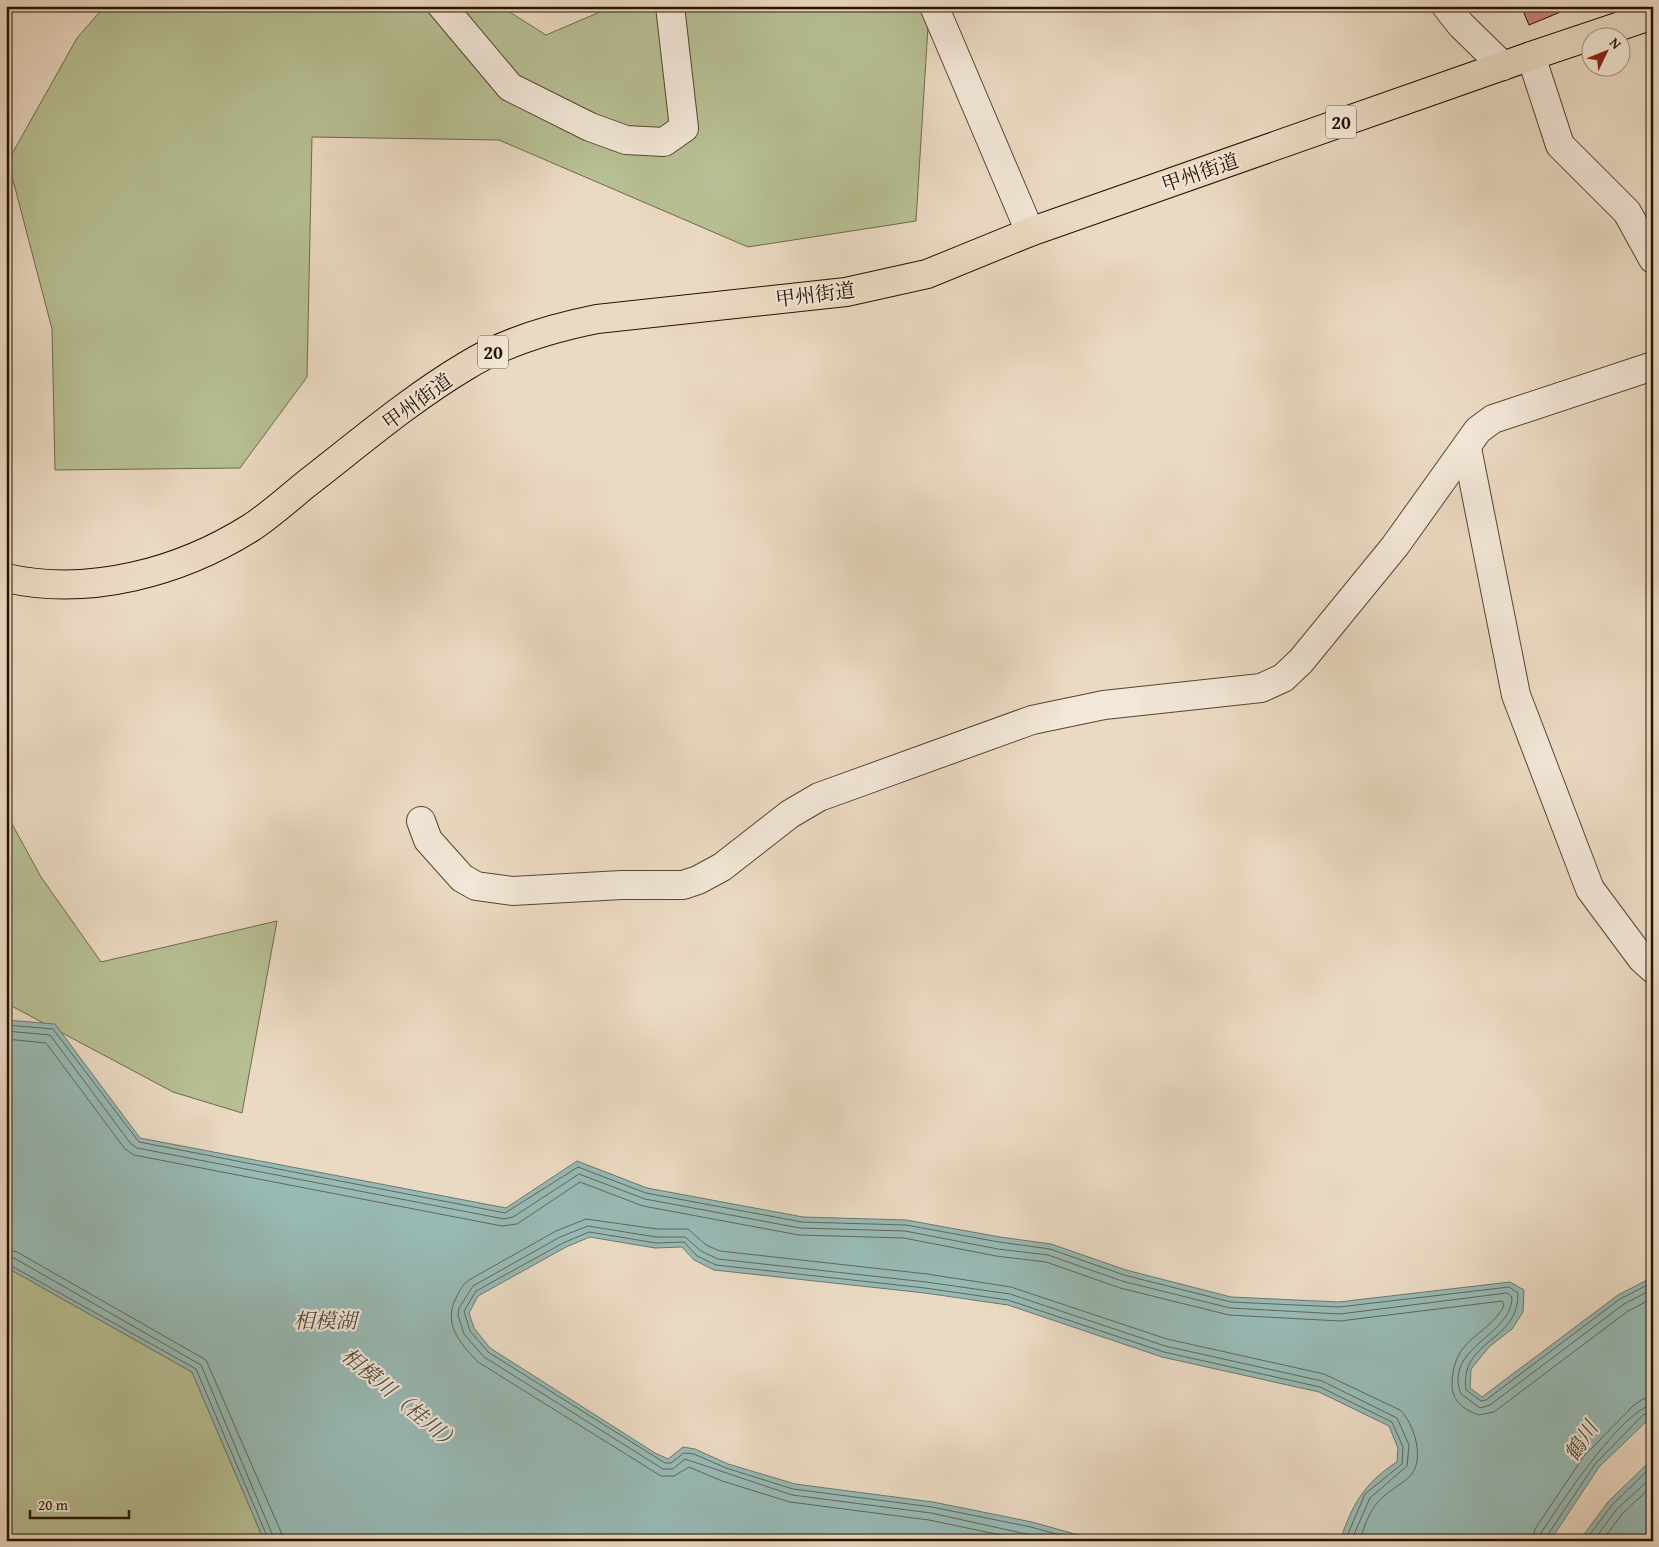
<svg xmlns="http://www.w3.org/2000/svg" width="1659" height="1547" font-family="'Gentium Book Plus','Noto Serif JP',serif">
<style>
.green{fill:#b7c094;stroke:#6f694a}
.water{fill:#98bab5;stroke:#6b776d}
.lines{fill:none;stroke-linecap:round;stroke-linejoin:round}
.shore{stroke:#60665a;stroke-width:1}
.building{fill:#cb8175;stroke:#271200}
.street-casing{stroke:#584431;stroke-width:30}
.highway-casing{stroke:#271200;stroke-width:30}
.street{stroke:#f2e7d8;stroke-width:28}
.highway{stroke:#ebdac3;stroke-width:28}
.labels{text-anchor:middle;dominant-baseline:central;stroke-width:4.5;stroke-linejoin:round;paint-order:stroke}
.shield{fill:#f2e7d8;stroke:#645241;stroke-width:1}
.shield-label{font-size:19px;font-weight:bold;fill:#271200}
.street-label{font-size:20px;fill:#271200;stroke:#f2e7d8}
.water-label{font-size:21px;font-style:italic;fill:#4f4d3f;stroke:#f2e7d8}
</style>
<rect width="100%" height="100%" fill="#ebdac3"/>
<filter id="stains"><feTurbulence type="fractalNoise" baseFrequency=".004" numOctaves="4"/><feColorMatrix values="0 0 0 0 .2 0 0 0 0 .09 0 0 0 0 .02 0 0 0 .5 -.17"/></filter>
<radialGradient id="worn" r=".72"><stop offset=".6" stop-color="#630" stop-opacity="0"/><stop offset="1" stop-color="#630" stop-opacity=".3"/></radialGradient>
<g class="green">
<path d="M105,6H500L546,35L614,6H932L929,10L916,221L748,247L499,140L312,137L307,377L240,468L55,470L52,329L8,161L77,38Z"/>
<path d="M6,813L41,877L101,962L277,921L242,1113L173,1092L6,1003Z"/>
<path d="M6,1267L192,1372L263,1538L268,1541H6Z"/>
</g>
<g class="water">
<path d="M6,1020L55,1024L140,1138L506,1208L577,1161L647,1188L803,1217L906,1220L1000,1237L1051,1244L1126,1270L1231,1297L1339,1302L1510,1282L1524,1290L1523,1312L1512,1329L1489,1347L1471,1369L1470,1388L1482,1397L1618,1295L1653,1277V1415L1599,1467L1550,1541H1340C1352,1505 1364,1483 1397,1462L1398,1448L1389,1426L1319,1392L1162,1357L1008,1305L925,1293L714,1270L694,1260L682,1247L655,1248L590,1237L566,1247L478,1296L469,1313L474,1328L490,1348L655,1453L668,1459L683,1447L695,1449L728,1464L795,1484L933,1502L1032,1522L1100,1541H268L263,1538L192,1372L6,1267Z"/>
<path d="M1653,1464V1541H1579L1608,1502L1645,1466Z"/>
</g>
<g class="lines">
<g class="shore">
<path d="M6,1025L53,1029L139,1142L505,1213L578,1167L646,1193L802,1222L906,1225L999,1242L1050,1249L1124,1275L1231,1302L1339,1307L1509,1287L1518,1293C1519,1343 1459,1339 1466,1390L1481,1401L1486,1400L1620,1299L1653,1282"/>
<path d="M6,1031L50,1035L131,1144L137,1148L504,1219L513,1217L579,1174L645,1199L800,1228L905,1231L998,1249L1048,1255L1122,1281L1230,1308L1340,1314L1507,1293L1512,1297C1512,1336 1443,1347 1461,1394L1480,1408L1490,1405L1624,1304L1653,1289"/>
<path d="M6,1039L46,1043L125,1149L134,1155L502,1226L517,1224L580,1182L643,1206L799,1235L904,1238L996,1256L1046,1262L1120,1288L1229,1315L1340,1321L1502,1301L1504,1306C1485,1339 1452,1337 1452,1386C1452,1401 1466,1411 1479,1415L1494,1412L1628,1311L1653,1298"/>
<path d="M6,1249L17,1252L206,1360L281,1532L282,1541"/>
<path d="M6,1257L14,1258L201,1365L275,1541"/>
<path d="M6,1263L196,1369L269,1541"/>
<path d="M1029,1541L929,1520L790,1502L722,1481L689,1467L674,1476H661L478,1362C459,1342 442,1323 457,1296C460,1290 463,1284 469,1280L556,1231L586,1219L657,1229H688L706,1245L720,1251L927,1274L1011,1287L1167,1339L1324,1374L1400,1410C1414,1423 1425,1459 1411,1475C1402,1485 1387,1491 1378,1502C1369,1512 1364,1528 1359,1541"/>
<path d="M1058,1541L931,1513L792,1495L685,1459L673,1469H663L484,1357L464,1334L458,1315L459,1308L473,1286L560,1237L588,1226L656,1237H685L701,1251L718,1259L926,1282L1010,1294L1165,1346L1322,1381L1397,1418L1409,1445L1407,1466L1370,1498L1351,1541"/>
<path d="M1081,1541L1031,1527L932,1507L793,1489L726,1468L694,1454L684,1453L671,1463H665L488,1352L470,1331L464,1311L476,1291L563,1243L589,1232L656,1243L684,1242L697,1256L716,1265L925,1288L1008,1300L1164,1352L1320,1387L1392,1422L1403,1447L1402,1464L1365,1494L1345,1541"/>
<path d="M1532,1541L1535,1529L1584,1456L1634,1405L1643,1399L1653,1397"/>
<path d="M1540,1541L1541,1533C1558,1507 1624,1407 1653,1405"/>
<path d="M1546,1541L1547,1536L1595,1464L1643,1415L1653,1411"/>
<path d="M1585,1541L1612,1505L1647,1471L1653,1470"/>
<path d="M1593,1541L1617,1509L1653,1476"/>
<path d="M1602,1541L1622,1514L1653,1485"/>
</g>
</g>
<path class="building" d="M1521,6H1575L1529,25Z"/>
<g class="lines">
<defs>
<g id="street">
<path d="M442,6L510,87L590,127L626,140L664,142L684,128L670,6"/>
<path d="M934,6L1030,232"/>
<path d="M1446,6L1461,25L1503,66"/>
<path d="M1531,56L1560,145L1627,212L1653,259"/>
<path d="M1467,448L1516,695L1590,889L1642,959L1653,969"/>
<path d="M421,821L428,840L462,878L476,886L512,891L622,885H683L698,880L722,867L790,814L819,797L1032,720L1104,705L1261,688L1283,678L1301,661L1395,546L1478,430L1493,419L1653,366"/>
</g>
<path id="highway" d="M6,578C89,597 181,572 252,527C270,515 288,499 305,485C358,444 409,400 466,366C506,341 552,328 597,319L846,292L927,274L1030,232L1531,56L1653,15"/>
</defs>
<use href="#street" class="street-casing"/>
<use href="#highway" class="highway-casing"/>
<use href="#street" class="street"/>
<use href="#highway" class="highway"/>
</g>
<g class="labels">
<g class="shield">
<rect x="1326" y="105.5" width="30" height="33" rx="4"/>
<rect x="478" y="335.5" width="30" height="33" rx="4"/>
</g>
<g class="shield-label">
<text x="1341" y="122">20</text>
<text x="493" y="352">20</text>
</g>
<g class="street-label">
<text transform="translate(1200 172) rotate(-19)">甲州街道</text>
<text transform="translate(815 294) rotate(-7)">甲州街道</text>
<text transform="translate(417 401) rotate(-36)">甲州街道</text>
</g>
<g class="water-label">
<text x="325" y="1320">相模湖</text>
<text transform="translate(401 1399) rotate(40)">相模川（桂川）</text>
<text transform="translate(1581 1441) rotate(-57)">鶴川</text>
</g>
</g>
<rect width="1659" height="1547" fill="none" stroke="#ebdac3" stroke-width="25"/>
<rect x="8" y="8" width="1644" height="1532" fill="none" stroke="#271200" stroke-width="2.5"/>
<rect x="12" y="12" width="1634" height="1522" fill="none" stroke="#271200"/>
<g transform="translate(1606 52) rotate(47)"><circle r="24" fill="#f2e7d8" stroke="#a19282"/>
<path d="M0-4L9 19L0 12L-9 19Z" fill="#8f2418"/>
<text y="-8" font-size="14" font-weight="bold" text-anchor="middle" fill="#271200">N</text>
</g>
<path d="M30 1510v8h99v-8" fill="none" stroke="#271200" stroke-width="2.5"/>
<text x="38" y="1510" font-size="15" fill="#271200" stroke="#f2e7d8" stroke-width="4" paint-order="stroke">20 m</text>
<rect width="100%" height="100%" filter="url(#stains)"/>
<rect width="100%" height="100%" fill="url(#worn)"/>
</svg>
